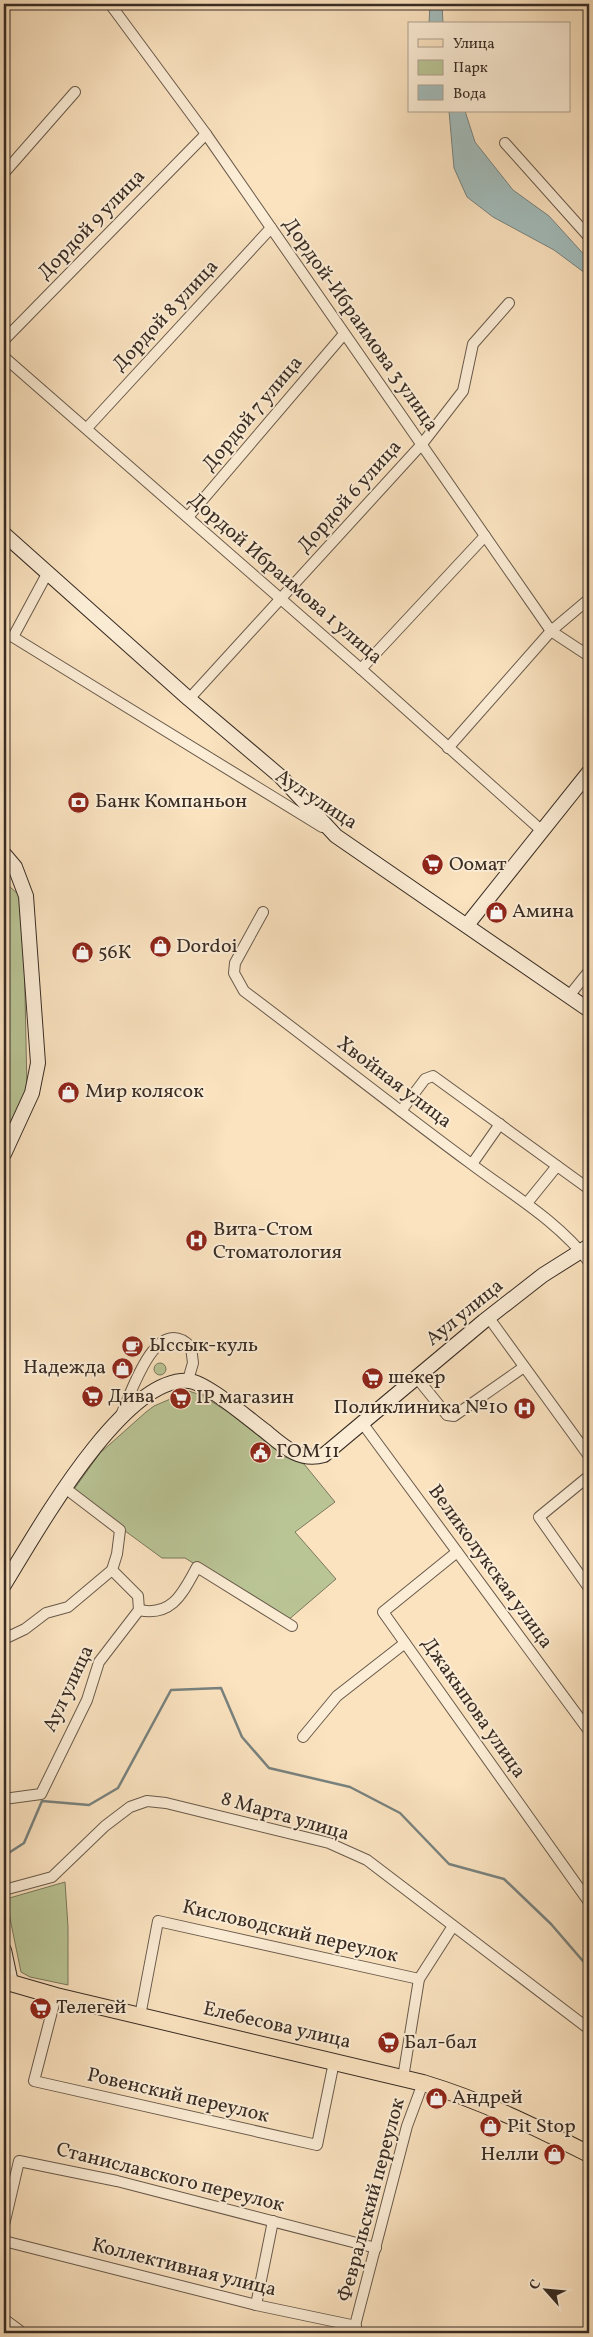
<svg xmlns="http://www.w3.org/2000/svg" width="593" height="2337" font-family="Vollkorn,serif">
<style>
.green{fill:#bac596;stroke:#79785d}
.water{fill:#a2bcbb;stroke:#78827f}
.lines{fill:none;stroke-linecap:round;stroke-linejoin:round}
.stream{stroke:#78827f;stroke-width:2.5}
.street-casing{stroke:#695a4b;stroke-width:12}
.secondary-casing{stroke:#382c24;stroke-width:16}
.primary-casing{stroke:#382c24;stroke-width:18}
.street{stroke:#fcedd6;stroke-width:10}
.secondary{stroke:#fcedd6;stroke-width:14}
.primary{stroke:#fbe3c0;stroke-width:16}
.labels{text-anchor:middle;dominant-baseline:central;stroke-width:4;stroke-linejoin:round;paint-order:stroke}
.street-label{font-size:20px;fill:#382c24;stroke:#fcedd6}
.poi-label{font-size:20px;fill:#382c24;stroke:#fcedd6;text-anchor:start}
</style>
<rect width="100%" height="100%" fill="#fbe3c0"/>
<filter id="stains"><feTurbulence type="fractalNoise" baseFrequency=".004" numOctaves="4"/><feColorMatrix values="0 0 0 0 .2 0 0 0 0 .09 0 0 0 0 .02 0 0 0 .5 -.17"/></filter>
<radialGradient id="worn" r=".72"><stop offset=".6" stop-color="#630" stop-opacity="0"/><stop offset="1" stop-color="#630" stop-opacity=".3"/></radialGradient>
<g class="green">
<path d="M4,882L23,898L27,1090L4,1135Z"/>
<circle cx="160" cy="1369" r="6"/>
<path d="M189,1391L203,1396L228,1412L285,1457L304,1464L335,1502L295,1532L336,1579L287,1621L185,1558H162L72,1492L100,1453L146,1412L154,1406Z"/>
<path d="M65,1882L68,1927V1985L30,1977L21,1972L6,1899Z"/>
</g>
<g class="water">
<path d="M430,4H442L443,24H429Z"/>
<path d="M449,111H465L475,142L513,190L549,216L589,260V276L554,250L493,217L467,197L454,168Z"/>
</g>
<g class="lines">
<path class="stream" d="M4,1856L24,1843L42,1801L89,1805L118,1788L171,1690L221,1688L242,1737L269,1768L350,1787L400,1813L449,1864L504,1879L551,1924L589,1968"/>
<defs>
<g id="street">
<path d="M110,4L206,134L551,631L589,656"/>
<path d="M505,143L589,237"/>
<path d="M4,173L75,92"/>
<path d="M4,340L206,134"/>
<path d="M4,357L361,669L541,830"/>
<path d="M87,428L271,228"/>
<path d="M188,517L344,334"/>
<path d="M48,572L13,637L322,827"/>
<path d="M361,669L485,536"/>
<path d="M189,699L422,444L463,391L473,344L509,303"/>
<path d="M448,748L551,631L589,599"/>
<path d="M263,912L235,963L234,973L244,991C320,1048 394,1107 470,1163C511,1194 558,1221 589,1262"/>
<path d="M569,996L589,971"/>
<path d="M401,1111L425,1079L433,1076L589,1189"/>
<path d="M472,1164L500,1124"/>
<path d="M527,1203L557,1166"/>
<path d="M489,1318L589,1456"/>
<path d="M417,1378L447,1415L454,1416L524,1367"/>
<path d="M121,1415C131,1394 156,1311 191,1347L193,1363L188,1380"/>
<path d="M363,1424L589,1731"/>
<path d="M589,1476L539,1517L589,1588"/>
<path d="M457,1552L383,1612L589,1902"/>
<path d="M139,1610C173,1617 183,1592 197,1567L292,1626"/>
<path d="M4,1639L25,1629L46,1613L68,1607L112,1570"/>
<path d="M303,1737L337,1696L405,1643"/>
<path d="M4,1799L41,1794L87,1700L99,1662L139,1610L138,1596L112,1570L117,1554L120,1530L65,1488"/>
<path d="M4,1890L52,1877L105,1826L130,1807L147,1801L166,1803L329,1843L367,1860L589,2029"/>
<path d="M56,1996L34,2081L317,2145L334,2062"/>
<path d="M140,2016L158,1921L419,1979"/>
<path d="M403,2078L419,1979L453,1926"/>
<path d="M4,2225L19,2161L117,2181L376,2248"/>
<path d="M4,2241L256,2305L356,2326"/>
<path d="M256,2305L273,2221"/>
<path d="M4,2319L19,2330"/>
<path d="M353,2333L407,2126L423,2083"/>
</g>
<g id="secondary">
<path d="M4,534L189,699L281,777L336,836L589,1010"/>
<path d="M4,854L15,867L26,896L38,1063L32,1093L4,1154"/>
<path d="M467,925L589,772"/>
<path d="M4,1585C35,1535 123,1375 189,1381C206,1382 250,1420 265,1431C283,1446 299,1462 324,1455L484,1321L543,1275L589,1246"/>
<path d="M4,1950L11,1983"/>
</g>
<path id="primary" d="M4,1981L56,1996L423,2083C483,2101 533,2126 589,2154"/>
</defs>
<use href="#street" class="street-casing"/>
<use href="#secondary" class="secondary-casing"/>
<use href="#primary" class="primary-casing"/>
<use href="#street" class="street"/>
<use href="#secondary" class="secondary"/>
<use href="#primary" class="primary"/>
</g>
<defs>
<symbol id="bank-disc" viewBox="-11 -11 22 22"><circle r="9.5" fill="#8f2418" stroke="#fcedd6"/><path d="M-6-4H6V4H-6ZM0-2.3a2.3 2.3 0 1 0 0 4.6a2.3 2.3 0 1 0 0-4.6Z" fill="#fff"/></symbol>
<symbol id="supermarket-disc" viewBox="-11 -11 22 22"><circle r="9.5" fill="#8f2418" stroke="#fcedd6"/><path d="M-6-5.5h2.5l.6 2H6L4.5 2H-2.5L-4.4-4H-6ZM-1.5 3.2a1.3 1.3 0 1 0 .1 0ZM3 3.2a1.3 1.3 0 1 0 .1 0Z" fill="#fff"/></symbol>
<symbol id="shop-disc" viewBox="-11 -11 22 22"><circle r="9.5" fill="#8f2418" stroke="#fcedd6"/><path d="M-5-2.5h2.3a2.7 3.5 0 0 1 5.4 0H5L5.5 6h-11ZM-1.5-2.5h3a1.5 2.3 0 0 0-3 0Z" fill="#fff"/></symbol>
<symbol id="hospital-disc" viewBox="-11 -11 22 22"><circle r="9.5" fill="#8f2418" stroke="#fcedd6"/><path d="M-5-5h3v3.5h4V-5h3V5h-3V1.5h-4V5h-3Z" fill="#fff"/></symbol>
<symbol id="cafe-disc" viewBox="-11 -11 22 22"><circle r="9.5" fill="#8f2418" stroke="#fcedd6"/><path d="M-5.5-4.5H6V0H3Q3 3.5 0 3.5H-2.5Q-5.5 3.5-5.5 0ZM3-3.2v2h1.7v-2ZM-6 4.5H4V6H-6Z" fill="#fff"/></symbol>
<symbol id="civic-disc" viewBox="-11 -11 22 22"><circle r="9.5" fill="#8f2418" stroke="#fcedd6"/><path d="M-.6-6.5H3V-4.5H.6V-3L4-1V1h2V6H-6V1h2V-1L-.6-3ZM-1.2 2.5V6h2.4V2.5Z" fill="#fff"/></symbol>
</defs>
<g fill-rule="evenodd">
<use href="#bank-disc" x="66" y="790" width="25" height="25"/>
<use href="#supermarket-disc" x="420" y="852" width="25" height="25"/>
<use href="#shop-disc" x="484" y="900" width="25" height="25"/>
<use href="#shop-disc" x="148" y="934" width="25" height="25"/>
<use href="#shop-disc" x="70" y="940" width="25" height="25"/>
<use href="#shop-disc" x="56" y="1080" width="25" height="25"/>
<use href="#hospital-disc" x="184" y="1228" width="25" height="25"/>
<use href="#cafe-disc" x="120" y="1334" width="25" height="25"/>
<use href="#shop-disc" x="110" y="1356" width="25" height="25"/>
<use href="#supermarket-disc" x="360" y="1366" width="25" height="25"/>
<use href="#supermarket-disc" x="80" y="1384" width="25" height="25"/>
<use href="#supermarket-disc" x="168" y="1386" width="25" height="25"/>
<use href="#hospital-disc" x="512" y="1396" width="25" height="25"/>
<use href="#civic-disc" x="248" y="1440" width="25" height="25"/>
<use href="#supermarket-disc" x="28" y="1996" width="25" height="25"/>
<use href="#supermarket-disc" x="376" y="2030" width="25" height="25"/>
<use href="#shop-disc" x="424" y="2086" width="25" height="25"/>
<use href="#shop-disc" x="478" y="2114" width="25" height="25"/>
<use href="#shop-disc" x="542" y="2142" width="25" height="25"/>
</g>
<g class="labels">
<g class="street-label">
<text transform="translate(92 225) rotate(-46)">Дордой 9 улица</text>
<text transform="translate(166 316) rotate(-47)">Дордой 8 улица</text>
<text transform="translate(360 325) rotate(55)">Дордой-Ибраимова 3 улица</text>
<text transform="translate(253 414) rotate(-50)">Дордой 7 улица</text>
<text transform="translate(350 497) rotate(-48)">Дордой 6 улица</text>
<text transform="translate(285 579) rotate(41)">Дордой Ибраимова 1 улица</text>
<text transform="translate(316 800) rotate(33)">Аул улица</text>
<text transform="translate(394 1083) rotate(37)">Хвойная улица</text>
<text transform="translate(465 1313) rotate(-39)">Аул улица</text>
<text transform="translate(490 1567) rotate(54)">Великолукская улица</text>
<text transform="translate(69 1689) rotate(-65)">Аул улица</text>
<text transform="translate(473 1708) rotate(55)">Джакыпова улица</text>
<text transform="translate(285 1817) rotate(16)">8 Марта улица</text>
<text transform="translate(290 1932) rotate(13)">Кисловодский переулок</text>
<text transform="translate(277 2026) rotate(13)">Елебесова улица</text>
<text transform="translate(178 2096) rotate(13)">Ровенский переулок</text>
<text transform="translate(170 2178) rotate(14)">Станиславского переулок</text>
<text transform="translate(372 2200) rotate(-75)">Февральский переулок</text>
<text transform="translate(184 2268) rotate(14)">Коллективная улица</text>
</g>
<g class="poi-label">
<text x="95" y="802">Банк Компаньон</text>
<text x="449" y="865">Оомат</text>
<text x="512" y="912">Амина</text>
<text x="176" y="947">Dordoi</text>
<text x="98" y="953">56К</text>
<text x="85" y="1092">Мир колясок</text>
<text x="213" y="1230">Вита-Стом<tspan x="213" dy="23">Стоматология</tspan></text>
<text x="149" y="1346">Ыссык-куль</text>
<text x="106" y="1368" text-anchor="end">Надежда</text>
<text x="388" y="1378">шекер</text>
<text x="108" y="1397">Дива</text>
<text x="196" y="1398">IP магазин</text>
<text x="508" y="1408" text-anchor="end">Поликлиника №10</text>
<text x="276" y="1452">ГОМ 11</text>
<text x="56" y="2008">Телегей</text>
<text x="404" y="2043">Бал-бал</text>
<text x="452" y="2098">Андрей</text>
<text x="507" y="2127">Pit Stop</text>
<text x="539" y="2155" text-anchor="end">Нелли</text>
</g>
</g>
<rect width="593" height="2337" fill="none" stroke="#fbe3c0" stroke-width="20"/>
<rect x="5" y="5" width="583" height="2327" fill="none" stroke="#382c24" stroke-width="2.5"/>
<rect x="10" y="10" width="573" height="2317" fill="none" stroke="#382c24"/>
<rect x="408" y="22" width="162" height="90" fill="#fcedd6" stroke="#aea08f"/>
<rect x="418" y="39" width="25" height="8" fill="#fbe3c0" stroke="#aea08f"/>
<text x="453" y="48" font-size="15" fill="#382c24">Улица</text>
<rect x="418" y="60" width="25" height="15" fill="#bac596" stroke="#aea08f"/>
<text x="453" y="72" font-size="15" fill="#382c24">Парк</text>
<rect x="418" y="85" width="25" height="15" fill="#a2bcbb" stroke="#aea08f"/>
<text x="453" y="98" font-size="15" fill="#382c24">Вода</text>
<g transform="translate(546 2290) rotate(297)" stroke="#fcedd6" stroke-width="4" paint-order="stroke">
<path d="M0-4L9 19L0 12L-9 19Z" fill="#382c24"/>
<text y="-8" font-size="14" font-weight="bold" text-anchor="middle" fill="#382c24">С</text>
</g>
<rect width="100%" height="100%" filter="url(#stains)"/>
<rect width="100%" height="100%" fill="url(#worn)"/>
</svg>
